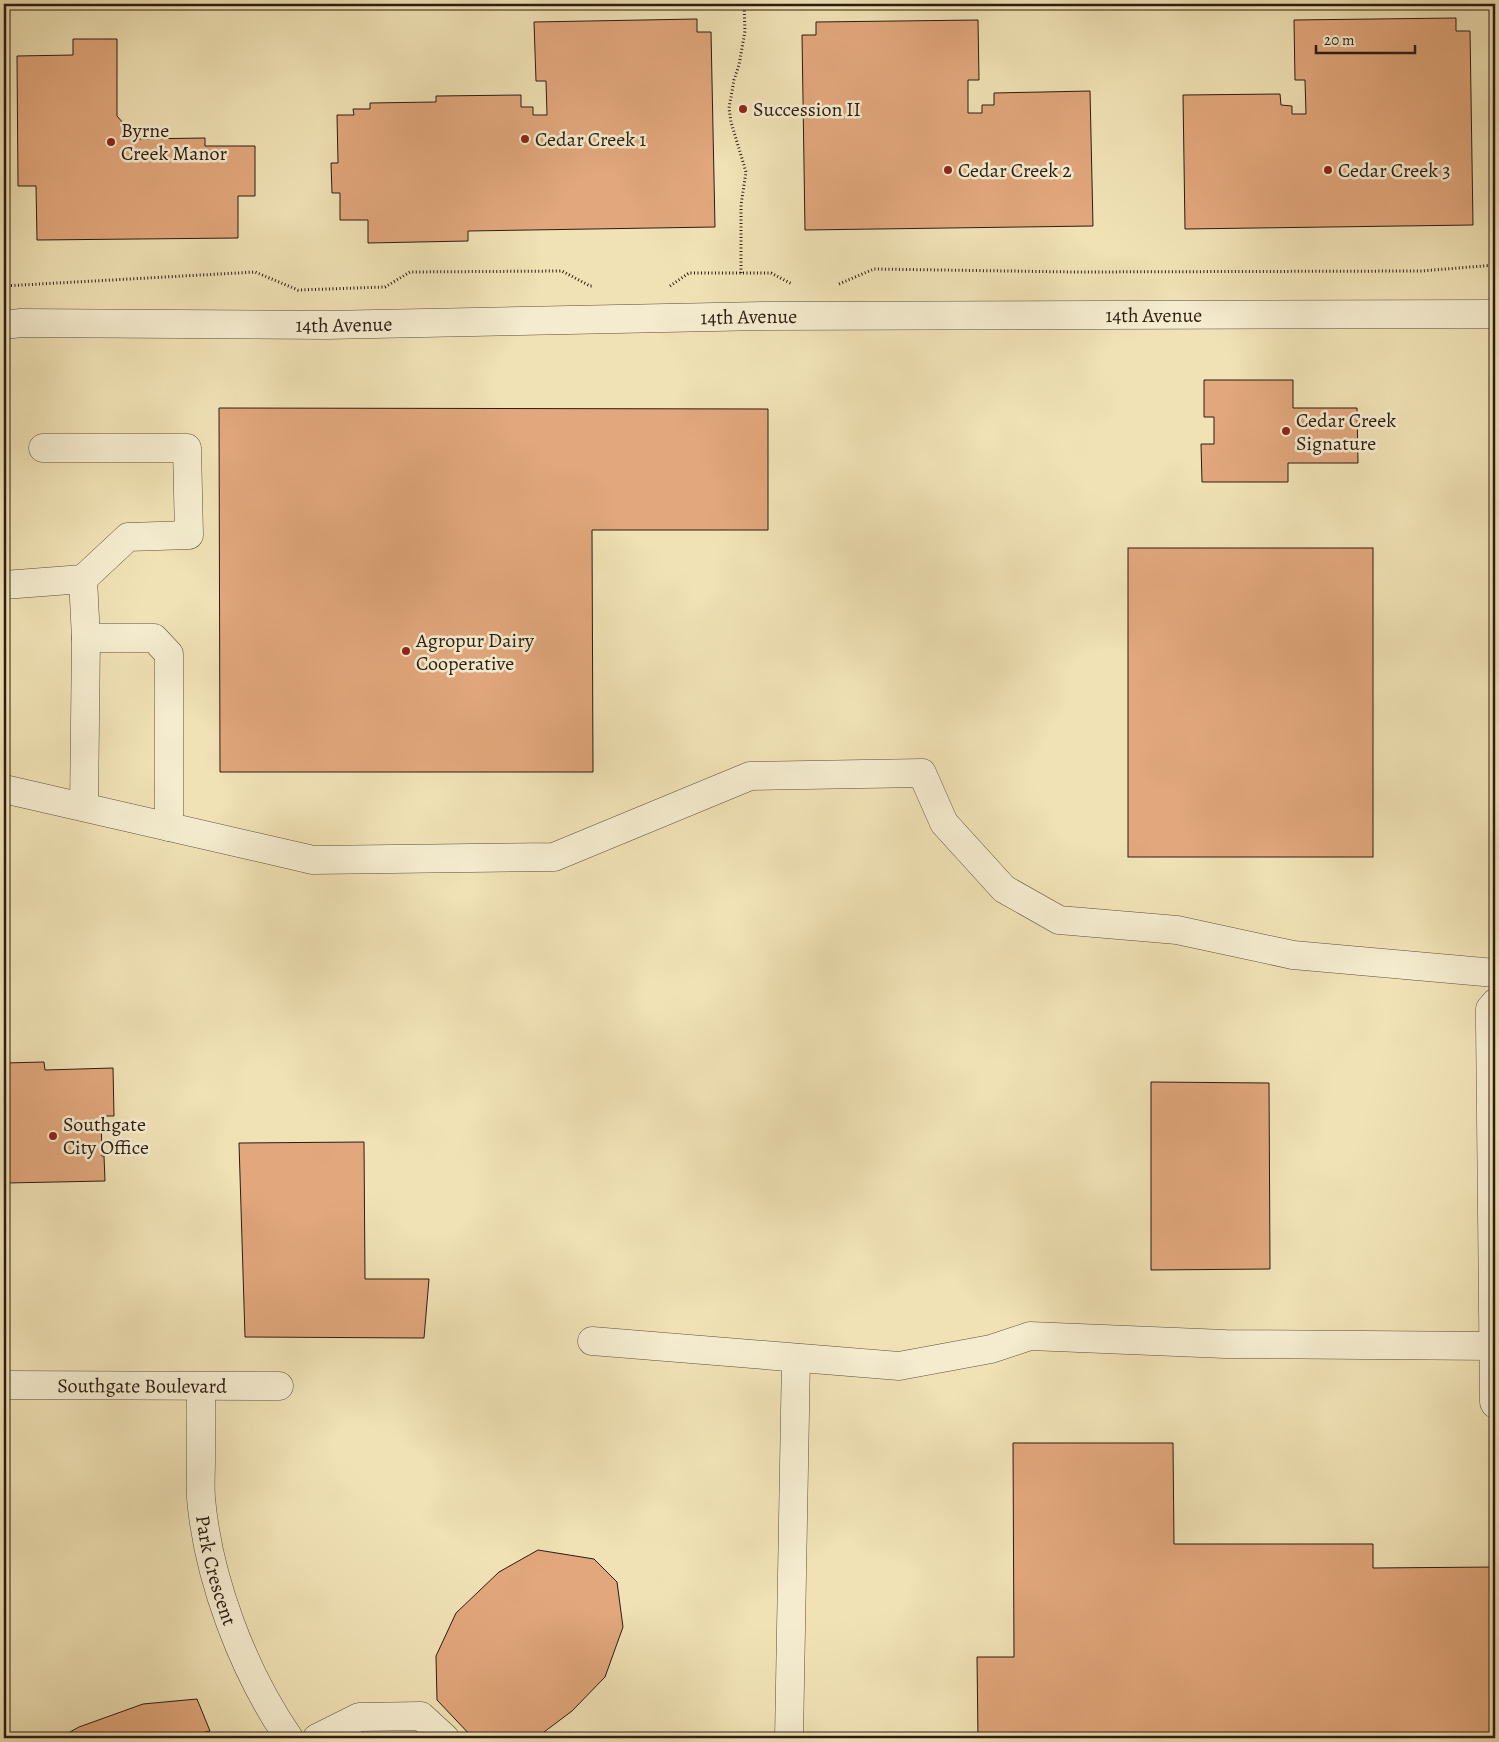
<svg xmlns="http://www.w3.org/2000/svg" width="1499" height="1742" font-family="Alegreya,serif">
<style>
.building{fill:#e2a77c;stroke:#2c1c13}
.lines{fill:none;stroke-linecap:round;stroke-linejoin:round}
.minor-casing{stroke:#5d4e3c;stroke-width:29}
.path{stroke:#2c1c13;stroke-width:3;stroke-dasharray:1 2.5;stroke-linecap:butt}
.minor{stroke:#f5eccf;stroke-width:28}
.poi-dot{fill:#8f2418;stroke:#f5eccf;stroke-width:2}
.labels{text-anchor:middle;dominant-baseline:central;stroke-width:5;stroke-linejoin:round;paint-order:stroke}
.poi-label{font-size:20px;fill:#2c1c13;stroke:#f5eccf;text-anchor:start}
.street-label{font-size:20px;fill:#2c1c13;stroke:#f5eccf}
</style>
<rect width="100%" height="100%" fill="#f0e2b5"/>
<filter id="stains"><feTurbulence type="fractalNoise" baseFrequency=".004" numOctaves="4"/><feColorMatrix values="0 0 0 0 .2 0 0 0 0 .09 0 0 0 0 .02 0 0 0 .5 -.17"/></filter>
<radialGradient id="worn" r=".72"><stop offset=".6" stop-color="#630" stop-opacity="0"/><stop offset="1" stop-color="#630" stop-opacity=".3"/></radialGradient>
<g class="building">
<path d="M1456,18V31H1470L1473,225L1185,229L1183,95L1280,94L1281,105L1292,106V114H1306L1305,80H1295L1294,20Z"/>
<path d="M697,19V32H711L715,227L468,231V241L368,243V220H340V193H332L331,163H338L337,115H354L353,109H370V103L436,102V96L521,95V107H533V115H547L546,81H536L534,22Z"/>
<path d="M978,20L979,80H968V113H982V105H994V93L1090,91L1093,226L805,230L802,35H816V22Z"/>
<path d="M73,39H117V116L137,139L205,138V146H255V196H238V238L37,240L36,186H18L17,56L73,55Z"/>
<path d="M1204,380H1293V408H1357L1358,463H1288V482H1202L1201,444H1214V417H1204Z"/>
<path d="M219,408L768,409V530H592L593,772H220Z"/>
<rect x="1128" y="548" width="245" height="309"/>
<path d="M44,1062L45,1070L113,1068L114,1116H101L102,1156H104L105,1181L6,1183V1196H4V1063Z"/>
<path d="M1151,1082L1269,1083L1270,1269L1151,1270Z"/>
<path d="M364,1142L365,1279H429L424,1338L245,1337L239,1143Z"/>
<path d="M1013,1443H1173L1174,1544H1373V1568L1495,1567V1738H978L977,1657H1014Z"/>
<path d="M538,1550L594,1559L617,1582L623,1627L605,1677L572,1711L536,1738H473L437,1700L436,1656L456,1613L499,1572Z"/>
<path d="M197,1699L210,1731L202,1733L204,1738H59L79,1727L143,1704Z"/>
</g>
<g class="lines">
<defs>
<g id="minor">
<path id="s1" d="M4,325L21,323L326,325L763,316L1495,314"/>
<path d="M43,448H187L189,535L128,537L83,579"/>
<path d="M4,585L83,579L86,638"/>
<path d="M4,789L313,860L554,857L750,776L922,773L944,823L1004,889L1059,920L1177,930L1293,955L1495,973"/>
<path d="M84,807L86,638H154L169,654V827"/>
<path d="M1495,1003L1490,1009V1023L1494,1402L1495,1404"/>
<path d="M592,1341L899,1366L991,1349L1030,1336L1225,1344L1493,1346"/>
<path id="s2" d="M4,1385L279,1386"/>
<path id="s3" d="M201,1387C201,1411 201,1435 201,1459C201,1472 200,1485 201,1498C208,1579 243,1671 289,1738"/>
<path d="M317,1738L359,1717L421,1716L445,1738"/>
<path d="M789,1738L796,1358"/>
</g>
</defs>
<use href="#minor" class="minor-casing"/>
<g class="path">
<path d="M741,273V205L746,172L731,122L729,108L734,80L739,65L745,31L744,4"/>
<path d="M839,284L874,269L1074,272L1421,271L1495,265"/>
<path d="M4,286L255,272L298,290L385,287L410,272L562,271L590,286H594"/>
<path d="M670,286L689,273H771L792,284"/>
</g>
<use href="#minor" class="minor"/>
</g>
<g class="poi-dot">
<circle cx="743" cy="109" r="5"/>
<circle cx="525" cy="139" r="5"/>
<circle cx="111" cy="142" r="5"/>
<circle cx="948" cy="170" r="5"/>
<circle cx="1328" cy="170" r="5"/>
<circle cx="1286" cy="431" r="5"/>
<circle cx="406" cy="651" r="5"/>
<circle cx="53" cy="1136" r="5"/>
</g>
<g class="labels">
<g class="poi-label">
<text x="753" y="109">Succession II</text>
<text x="121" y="130">Byrne<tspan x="121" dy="23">Creek Manor</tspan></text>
<text x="535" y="139">Cedar Creek 1</text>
<text x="958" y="170">Cedar Creek 2</text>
<text x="1338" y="170">Cedar Creek 3</text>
<text x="1296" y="420">Cedar Creek<tspan x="1296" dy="23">Signature</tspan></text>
<text x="416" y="640">Agropur Dairy<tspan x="416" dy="23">Cooperative</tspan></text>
<text x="63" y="1124">Southgate<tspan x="63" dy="23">City Office</tspan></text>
</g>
<g class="street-label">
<text stroke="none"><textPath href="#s1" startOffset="1150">14th Avenue</textPath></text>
<text stroke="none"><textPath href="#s1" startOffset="745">14th Avenue</textPath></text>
<text stroke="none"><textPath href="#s1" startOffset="340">14th Avenue</textPath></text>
<text stroke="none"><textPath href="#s2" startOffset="138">Southgate Boulevard</textPath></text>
<text stroke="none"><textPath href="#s3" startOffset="185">Park Crescent</textPath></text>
</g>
</g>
<rect width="1499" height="1742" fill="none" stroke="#f0e2b5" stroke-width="20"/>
<rect x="5" y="5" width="1489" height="1732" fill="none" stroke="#2c1c13" stroke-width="2.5"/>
<rect x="10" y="10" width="1479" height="1722" fill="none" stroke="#2c1c13"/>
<path d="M1316 45v8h99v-8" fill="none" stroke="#2c1c13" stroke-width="2.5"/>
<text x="1324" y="45" font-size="15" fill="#2c1c13" stroke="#f5eccf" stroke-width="4" paint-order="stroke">20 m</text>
<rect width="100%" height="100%" filter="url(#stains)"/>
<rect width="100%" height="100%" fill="url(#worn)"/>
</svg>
